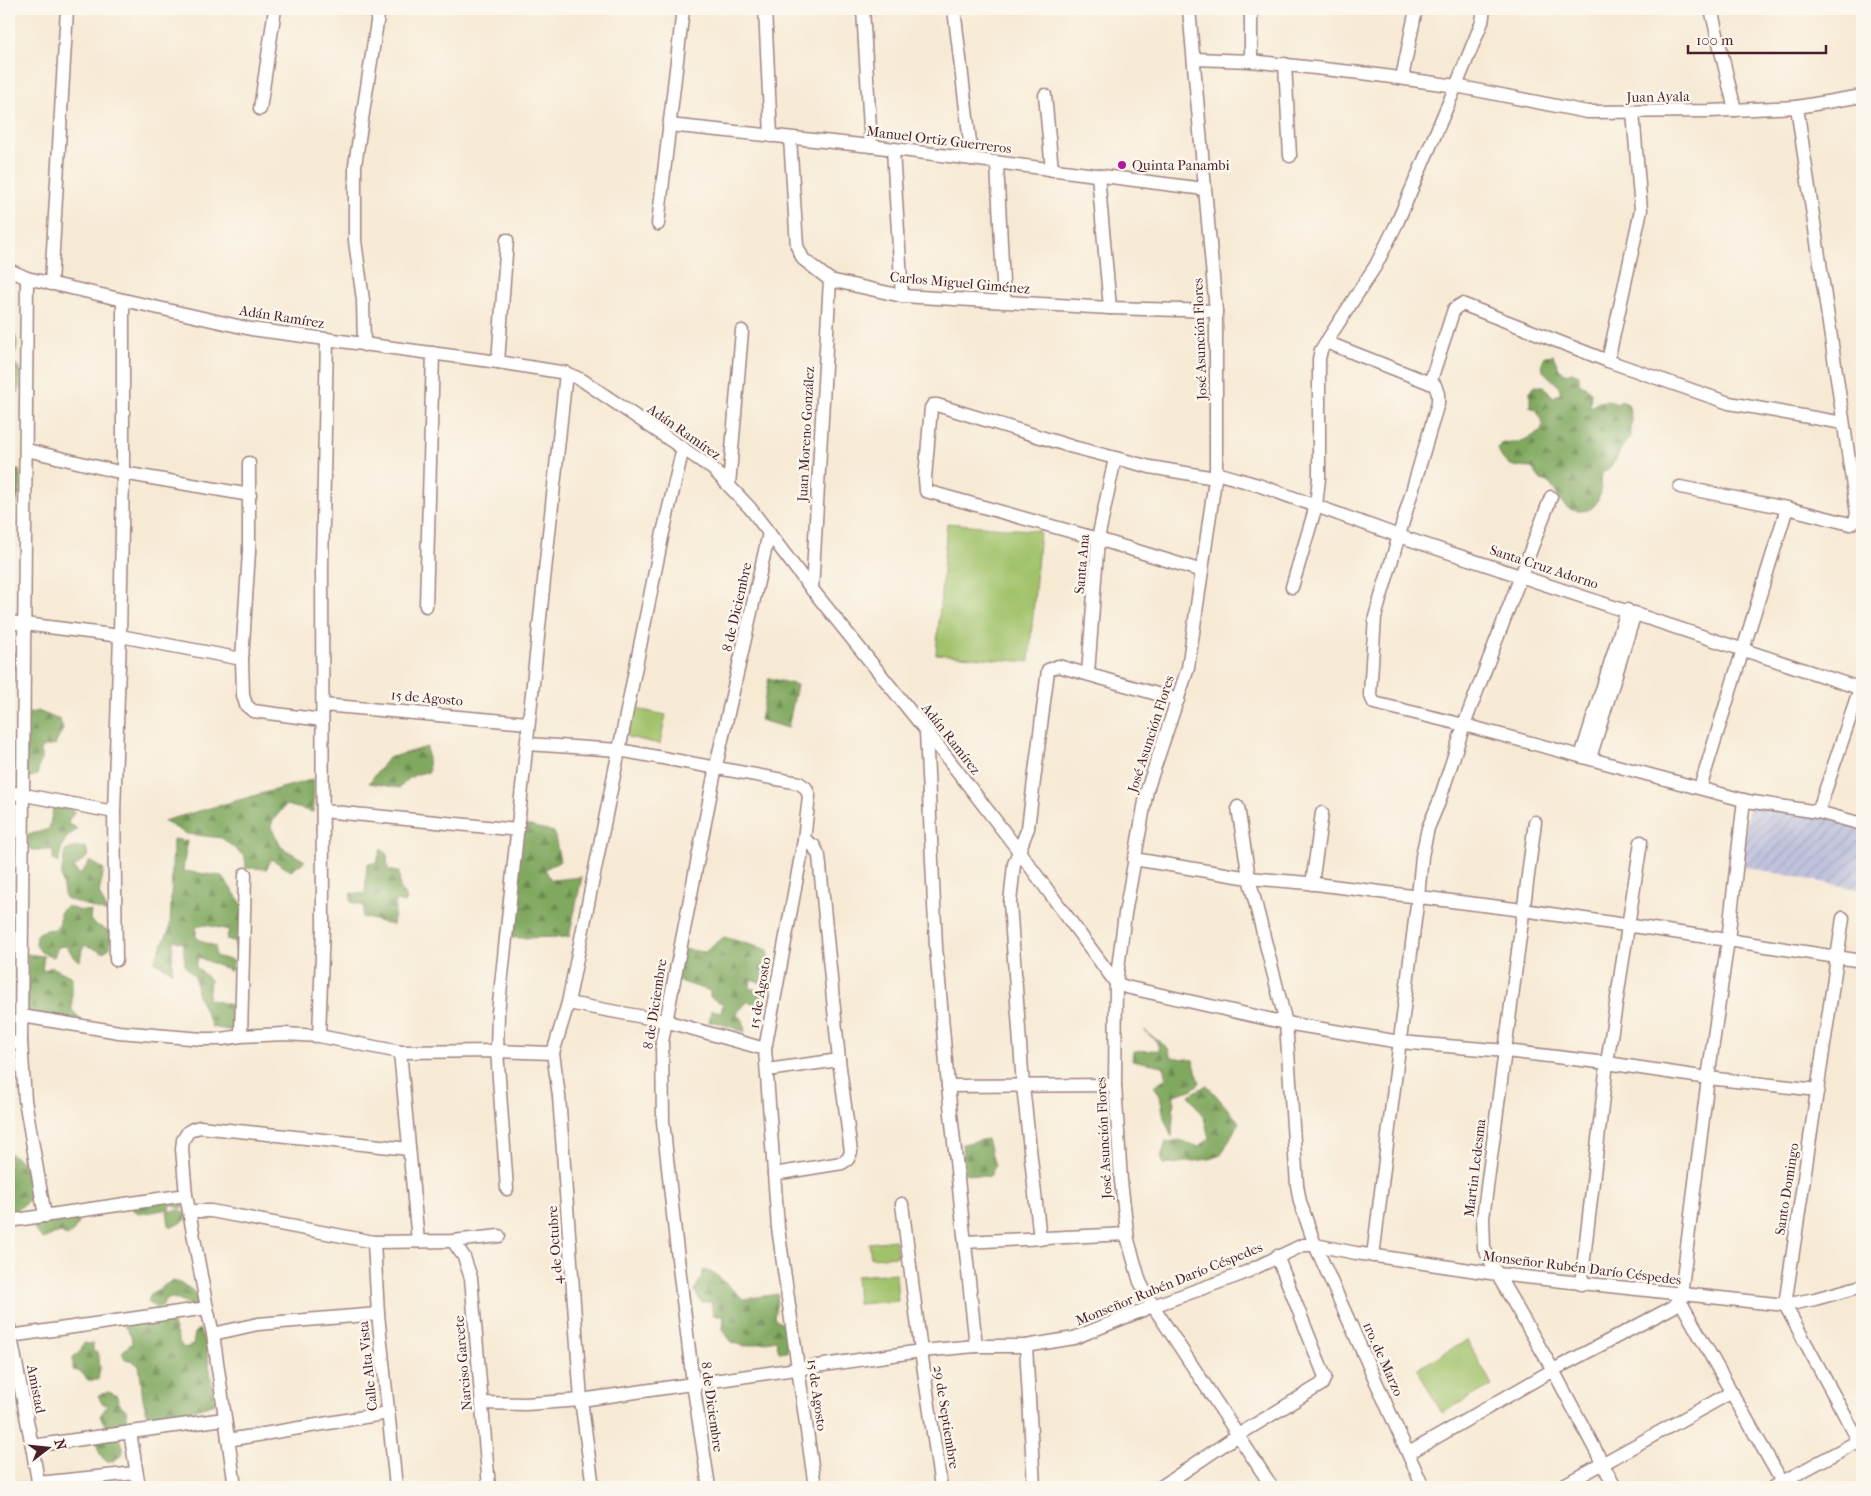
<svg xmlns="http://www.w3.org/2000/svg" width="1871" height="1496" font-family="'IM FELL French Canon',serif">
<style>
.industrial{fill:url(#industrial-furrows)}
.forest{fill:url(#forest-firs);stroke:#656445}
.pitch{fill:#a1c26b;stroke:#76704b}
.lines{fill:none;stroke-linecap:round;stroke-linejoin:round}
.minor-casing{stroke:#a08480;stroke-width:15}
.minor{stroke:#fff;stroke-width:12}
.poi-dot{fill:#b5179e;stroke:#fbf7ec;stroke-width:2}
.labels{text-anchor:middle;dominant-baseline:central;stroke-width:5;stroke-linejoin:round;paint-order:stroke}
.street-label{font-size:14px;fill:#4a1f2b;stroke:#fbf7ec}
.poi-label{font-size:14px;fill:#4a1f2b;stroke:#fbf7ec;text-anchor:start}
</style>
<defs>
<pattern id="industrial-furrows" width="10" height="10" patternUnits="userSpaceOnUse" patternTransform="scale(1.25)"><rect width="10" height="10" fill="#c0c2dd"/><path d="M-1 1l2-2M0 10L10 0M9 11l2-2" fill="none" stroke="#a6a6be"/></pattern>
<pattern id="forest-firs" width="22" height="20" patternUnits="userSpaceOnUse" patternTransform="scale(1.25)"><rect width="22" height="20" fill="#80a85f"/><path d="M5 1l3.5 6h-7zM16 11l3.5 6h-7z" fill="#6b884f"/></pattern>
</defs>
<rect width="100%" height="100%" fill="#fbf7ec"/>
<filter id="ink" filterUnits="userSpaceOnUse"><feTurbulence type="fractalNoise" baseFrequency=".02" numOctaves="2"/><feDisplacementMap in="SourceGraphic" scale="10" xChannelSelector="R" yChannelSelector="G"/><feConvolveMatrix kernelMatrix="1 2 1 2 8 2 1 2 1" color-interpolation-filters="sRGB"/></filter>
<filter id="wash" filterUnits="userSpaceOnUse"><feTurbulence type="fractalNoise" baseFrequency=".0096" numOctaves="4" result="noise"/><feDisplacementMap in="SourceGraphic" scale="20" xChannelSelector="R" yChannelSelector="G"/><feGaussianBlur stdDeviation="1.12" result="paint"/><feColorMatrix in="noise" values="0 0 0 0 0 0 0 0 0 0 0 0 0 0 0 0 0 1.4 0 .05"/><feComposite in="paint" operator="in"/></filter>
<g filter="url(#wash)">
<rect width="100%" height="100%" fill="#f7ead5"/>
<path class="industrial" d="M1750,799L1862,826V890L1741,866Z"/>
<g class="forest">
<path d="M9,328C19,335 20,353 9,361L15,363L20,368C19,377 21,384 19,392L13,395L9,401Z"/>
<path d="M1553,355L1559,369L1565,374L1572,372L1579,375V383L1586,387L1591,392L1590,408C1599,400 1606,399 1617,404L1621,401L1628,404C1631,414 1633,426 1630,436C1628,440 1623,444 1621,449C1615,461 1615,464 1602,473C1600,488 1602,511 1581,511C1555,512 1559,482 1541,480L1532,468C1516,467 1501,467 1498,447L1503,443H1518L1540,432L1543,425L1537,410L1530,407V391L1535,386H1543L1554,397L1561,393C1558,382 1550,379 1543,371L1542,364L1545,356Z"/>
<path d="M19,470C22,483 20,497 14,508L9,510V476L11,471Z"/>
<path d="M769,678L797,685L788,728L760,720Z"/>
<path d="M38,711L60,720L63,729L55,745L45,747L41,750L42,755L37,775L32,777L27,776L24,715Z"/>
<path d="M427,747L429,772C416,773 408,777 400,788L369,783L388,758Z"/>
<path d="M314,779L313,812L286,805L273,820L271,827L281,847L305,861L291,871L271,859L267,869L246,868L245,857L222,838L187,834L163,821Z"/>
<path d="M54,803H70L74,813L68,821L69,825L74,826L77,830C63,837 61,848 58,863L53,860V850H32L28,845V835L49,829Z"/>
<path d="M522,824L554,832L560,861L545,869L551,880L582,877L569,937L512,938Z"/>
<path d="M17,827L14,858L15,865L13,873L9,872V834Z"/>
<path d="M173,839L187,841L183,871L222,876L242,904L240,968L234,941L226,939L229,930L206,925L196,927V937L203,942L215,946V956L234,961L231,971L198,957L196,967L210,980L208,999L231,1005L234,1031L212,1027L197,993L195,977L185,966L183,943L173,940L172,972L154,961L170,928Z"/>
<path d="M86,847L88,856L74,868L80,875L90,861L104,869L99,893L108,913L65,898L61,877L65,851L73,848Z"/>
<path d="M381,849L387,854L388,870L399,872L400,889L407,899L405,903L396,901L393,925L362,917L364,906L351,902V893L365,894L367,864L376,863Z"/>
<path d="M67,906L77,910L91,911L90,920L96,925L112,932L110,948L103,952L85,945L82,949L80,961C72,958 72,951 65,946L58,947L54,957L41,952L36,945L37,934L45,930L56,929L60,922V911Z"/>
<path d="M724,937L768,950V985L751,979L750,988L765,993L763,1005L747,1002L736,1014L743,1020L745,1032L716,1022H709L711,1010L721,1012L723,1004L710,997V991L676,980L684,949L705,952Z"/>
<path d="M27,954L44,956L42,971L52,967L72,977V1010L82,1020L28,1013Z"/>
<path d="M1144,1030L1168,1048L1171,1057L1193,1060L1200,1083L1191,1090L1174,1095L1172,1137L1164,1118L1160,1095L1154,1086L1166,1078L1163,1066L1132,1060L1133,1051L1160,1050L1156,1041Z"/>
<path d="M1207,1085L1239,1122L1221,1155L1209,1159L1164,1165L1161,1157L1166,1142L1180,1140L1199,1147L1209,1138L1204,1118L1189,1095Z"/>
<path d="M987,1139L995,1166L990,1177L964,1173L962,1144Z"/>
<path d="M9,1153C14,1156 27,1165 30,1170C41,1188 27,1208 9,1213Z"/>
<path d="M164,1195L183,1203L184,1208H178L172,1204L169,1209L141,1214L133,1210L132,1205Z"/>
<path d="M180,1210L185,1213L186,1220L174,1226H169L167,1211Z"/>
<path d="M77,1215L79,1223L71,1234L66,1236L60,1232L43,1239L35,1231L34,1223Z"/>
<path d="M704,1270L715,1274L743,1299L778,1294L774,1318L784,1325L788,1351L779,1352L776,1340L746,1346L732,1343L723,1329L724,1316L713,1315L711,1302H701L695,1291Z"/>
<path d="M173,1281C187,1285 194,1290 202,1302L197,1309L174,1298L166,1299L162,1306L156,1308L148,1302L151,1293C160,1290 164,1284 173,1281Z"/>
<path d="M137,1316L171,1320C176,1329 177,1342 184,1348L193,1345L195,1332L199,1329L206,1343L215,1403C194,1409 169,1420 147,1413C141,1398 142,1382 139,1366L133,1361L125,1359L122,1352L132,1343L131,1335L124,1326Z"/>
<path d="M83,1343L93,1344V1352H98L100,1368L98,1380H88L81,1372L73,1370V1357L81,1351Z"/>
<path d="M109,1392L117,1396L118,1402L126,1410L128,1422L125,1424L121,1423L105,1425L100,1416L107,1406L101,1402L98,1395Z"/>
<path d="M115,1436C122,1442 125,1446 122,1455L113,1461H106C100,1456 97,1449 97,1442Z"/>
</g>
<g class="pitch">
<path d="M947,523L1040,531L1029,662L936,654Z"/>
<path d="M632,708L666,715L660,744L627,737Z"/>
<path d="M895,1240L897,1256L871,1258L869,1243Z"/>
<path d="M896,1273L898,1301L858,1304L856,1276Z"/>
<path d="M1467,1340L1492,1385L1442,1413L1417,1369Z"/>
</g>
</g>
<g filter="url(#ink)">
<g class="lines">
<defs>
<g id="minor">
<path d="M765,9L771,136"/>
<path d="M863,9L871,146"/>
<path d="M954,9L972,159"/>
<path d="M1189,9L1216,311V473L1188,668L1147,790L1125,914L1116,983L1115,1085L1121,1181L1128,1240L1140,1282L1153,1306L1272,1487"/>
<path d="M1251,9V61"/>
<path d="M1711,9L1735,110"/>
<path d="M1194,59L1251,61L1370,74L1456,86L1587,112L1710,111L1797,107L1862,96"/>
<path d="M1285,64L1290,156"/>
<path d="M1402,78L1416,9"/>
<path d="M1045,95L1052,170"/>
<path d="M260,109L275,9"/>
<path d="M669,125L871,146L1204,189"/>
<path d="M790,138L797,246L803,259L830,280L902,296L1110,308L1216,311"/>
<path d="M893,150L902,296"/>
<path d="M997,164L1004,302"/>
<path d="M1098,175L1110,308"/>
<path d="M658,224L683,9"/>
<path d="M9,270L27,278L251,329L498,362L566,373L582,380L713,469L750,508L803,578L935,742L1015,846L1116,983L1126,987L1286,1023L1400,1042L1506,1051L1607,1063L1708,1078L1818,1090"/>
<path d="M27,278L21,1042L25,1100L45,1216"/>
<path d="M51,284L67,9"/>
<path d="M1326,342L1435,385L1438,394V403L1375,617L1370,694L1374,703L1464,725L1747,801L1818,812L1862,824"/>
<path d="M364,345L363,300L355,241V165L379,9"/>
<path d="M1608,361L1641,210L1633,112"/>
<path d="M498,362L507,240"/>
<path d="M1430,383L1454,309L1462,304L1608,361L1729,403L1843,423"/>
<path d="M27,450L123,473L250,495"/>
<path d="M249,463V552L242,659L243,695L246,705L253,711L322,720"/>
<path d="M1216,473L1258,485L1399,536L1862,689"/>
<path d="M729,485L742,331"/>
<path d="M1680,487L1787,508"/>
<path d="M1202,571L1098,539L926,491L925,478L931,408L933,405H937L1073,447L1150,467L1215,478"/>
<path d="M1292,587L1316,506L1319,478V359L1321,350L1376,265L1397,223L1456,86L1482,22L1484,9"/>
<path d="M812,590L830,280"/>
<path d="M426,606L433,353"/>
<path d="M9,622L120,636L242,659"/>
<path d="M1088,674L1098,539L1115,458"/>
<path d="M323,705L528,723"/>
<path d="M926,731L936,947L948,1086L976,1346"/>
<path d="M527,744L619,750L799,783L806,788L809,796L804,840L765,1049L778,1228L815,1487"/>
<path d="M1581,756L1627,610"/>
<path d="M1590,758L1635,613"/>
<path d="M1700,788L1787,508L1850,524L1855,521L1857,514L1797,107"/>
<path d="M9,792L114,812"/>
<path d="M1238,807L1249,878L1286,1023L1297,1185L1300,1202L1315,1245L1423,1487"/>
<path d="M323,811L518,830"/>
<path d="M1818,812L1860,688"/>
<path d="M1535,822L1483,1218L1484,1248L1497,1274L1553,1370L1615,1487"/>
<path d="M1134,859L1249,878L1308,883L1523,910L1728,940L1862,961"/>
<path d="M1312,884L1322,813"/>
<path d="M1843,918L1785,1305L1862,1447"/>
<path d="M116,960L114,812L120,636L123,473V300"/>
<path d="M568,1003L665,1021L765,1049"/>
<path d="M22,1016L119,1032L202,1039H222L241,1036L284,1034L319,1036L400,1052L497,1051L553,1053"/>
<path d="M241,1036L245,874"/>
<path d="M319,1036L323,927L322,566L327,339"/>
<path d="M9,1043L21,1042"/>
<path d="M400,1052L418,1241"/>
<path d="M767,1070L839,1060"/>
<path d="M948,1086L1115,1085"/>
<path d="M774,1174L842,1163L848,1159L851,1152L839,1060L819,856L814,846L804,840"/>
<path d="M507,1189L497,1051L498,1013L566,373"/>
<path d="M902,1204L921,1351L941,1487"/>
<path d="M189,1211H211L374,1242L453,1241L499,1236"/>
<path d="M9,1221L186,1195"/>
<path d="M1040,1239L1023,1086L1010,903L1014,864L1028,828L1048,670L1058,666L1178,700"/>
<path d="M453,1241L464,1257L471,1278L489,1487"/>
<path d="M374,1242L378,1314L396,1487"/>
<path d="M965,1242L1127,1234"/>
<path d="M1373,1256L1418,896L1422,856L1428,828L1439,802L1464,725L1551,497"/>
<path d="M1581,1284L1607,1063L1641,842"/>
<path d="M1679,1299L1782,1482"/>
<path d="M9,1327L32,1446L39,1487"/>
<path d="M213,1334L258,1324L378,1314"/>
<path d="M10,1336L207,1308"/>
<path d="M1026,1346L1034,1487"/>
<path d="M482,1403L526,1404L581,1400L921,1351L976,1346H1026L1074,1338L1153,1306L1242,1274L1303,1245H1315L1356,1253L1497,1274L1785,1305L1815,1299L1862,1286"/>
<path d="M130,1432L139,1487"/>
<path d="M228,1440L388,1413"/>
<path d="M32,1446L224,1419"/>
<path d="M1409,1453L1553,1370L1673,1307L1678,1302L1681,1295L1708,1078L1728,940L1744,800"/>
<path d="M38,1483L136,1473"/>
<path d="M235,1487L213,1334L207,1308L186,1195L182,1149L183,1140L188,1132L193,1129L200,1127L409,1149"/>
<path d="M593,1487L581,1400L559,1096L553,1053L568,1003L662,537L683,448"/>
<path d="M709,1487L693,1383L676,1242L663,1121L662,1042L716,766L769,533"/>
<path d="M1161,1487L1238,1435L1322,1384L1325,1377L1277,1256"/>
<path d="M1560,1487L1732,1392"/>
<path d="M1773,1487L1862,1439"/>
</g>
</defs>
<use href="#minor" class="minor-casing"/>
<use href="#minor" class="minor"/>
</g>
</g>
<circle class="poi-dot" cx="1122" cy="165" r="5"/>
<g class="labels">
<g class="street-label">
<text transform="translate(1658 97) rotate(-1)">Juan Ayala</text>
<text transform="translate(939 140) rotate(7)">Manuel Ortiz Guerreros</text>
<text transform="translate(960 283) rotate(5)">Carlos Miguel Giménez</text>
<text transform="translate(282 317) rotate(9)">Adán Ramírez</text>
<text transform="translate(1200 339) rotate(-92)">José Asunción Flores</text>
<text transform="translate(684 432) rotate(35)">Adán Ramírez</text>
<text transform="translate(806 434) rotate(-87)">Juan Moreno González</text>
<text transform="translate(1082 564) rotate(-85)">Santa Ana</text>
<text transform="translate(1544 567) rotate(18)">Santa Cruz Adorno</text>
<text transform="translate(737 607) rotate(-77)">8 de Diciembre</text>
<text transform="translate(427 698) rotate(5)">15 de Agosto</text>
<text transform="translate(1151 734) rotate(-72)">José Asunción Flores</text>
<text transform="translate(951 739) rotate(52)">Adán Ramírez</text>
<text transform="translate(760 993) rotate(-80)">15 de Agosto</text>
<text transform="translate(655 1004) rotate(-81)">8 de Diciembre</text>
<text transform="translate(1104 1138) rotate(-93)">José Asunción Flores</text>
<text transform="translate(1475 1168) rotate(-83)">Martin Ledesma</text>
<text transform="translate(1787 1189) rotate(-81)">Santo Domingo</text>
<text transform="translate(555 1245) rotate(-94)">4 de Octubre</text>
<text transform="translate(1582 1268) rotate(7)">Monseñor Rubén Darío Céspedes</text>
<text transform="translate(1169 1284) rotate(-22)">Monseñor Rubén Darío Céspedes</text>
<text transform="translate(1383 1359) rotate(66)">1ro. de Marzo</text>
<text transform="translate(463 1363) rotate(-95)">Narciso Garcete</text>
<text transform="translate(368 1366) rotate(-96)">Calle Alta Vista</text>
<text transform="translate(36 1389) rotate(79)">Amistad</text>
<text transform="translate(817 1395) rotate(82)">15 de Agosto</text>
<text transform="translate(712 1407) rotate(82)">8 de Diciembre</text>
<text transform="translate(946 1417) rotate(81)">29 de Septiembre</text>
</g>
<g class="poi-label">
<text x="1132" y="165">Quinta Panambi</text>
</g>
</g>
<rect width="1871" height="1496" fill="none" stroke="#fbf7ec" stroke-width="30"/>
<g transform="translate(48 1448) rotate(74)" stroke="#fbf7ec" stroke-width="4" paint-order="stroke">
<path d="M0-4L9 19L0 12L-9 19Z" fill="#4a1f2b"/>
<text y="-8" font-size="14" font-weight="bold" text-anchor="middle" fill="#4a1f2b">N</text>
</g>
<path d="M1688 45v8h138v-8" fill="none" stroke="#4a1f2b" stroke-width="2.5"/>
<text x="1696" y="45" font-size="15" fill="#4a1f2b" stroke="#fbf7ec" stroke-width="4" paint-order="stroke">100 m</text>
</svg>
